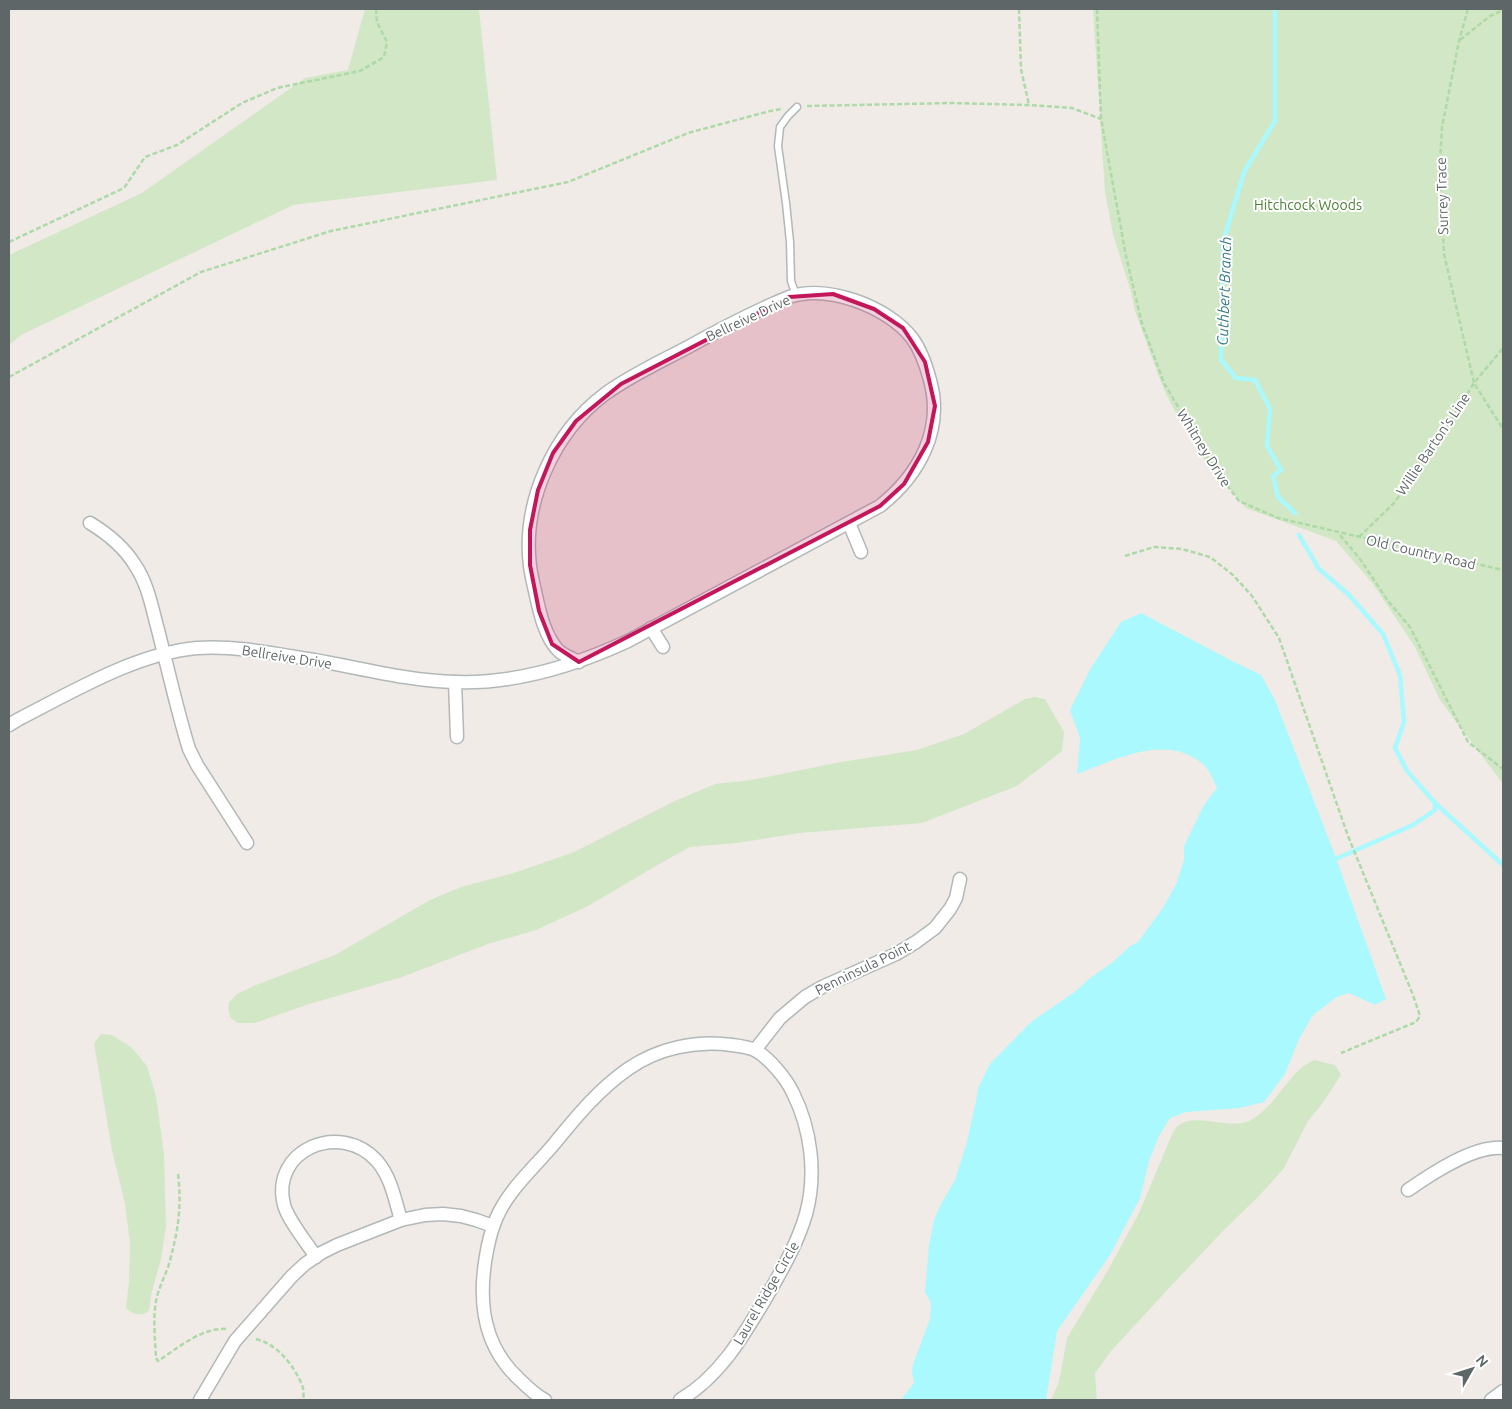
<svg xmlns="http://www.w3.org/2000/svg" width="1512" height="1409" font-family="Ubuntu,sans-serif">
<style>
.green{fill:#d2e7c5}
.water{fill:#aaf9fe}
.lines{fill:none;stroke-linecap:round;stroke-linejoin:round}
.stream{stroke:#aaf9fe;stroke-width:4.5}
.service-casing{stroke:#b2b8b9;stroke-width:9}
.minor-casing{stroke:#b2b8b9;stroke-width:15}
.path{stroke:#aed9a8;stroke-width:2.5;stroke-dasharray:5 2.5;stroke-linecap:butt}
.service{stroke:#fff;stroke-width:6}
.minor{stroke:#fff;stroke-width:12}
.marked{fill:#c2185b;fill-opacity:0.2;stroke:#c2185b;stroke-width:4;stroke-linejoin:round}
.labels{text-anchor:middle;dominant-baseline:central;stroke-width:4;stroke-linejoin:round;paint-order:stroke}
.street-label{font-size:14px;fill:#5e6667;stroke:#fff}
.park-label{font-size:14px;fill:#4d8035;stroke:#fff}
.water-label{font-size:15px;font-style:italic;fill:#377a85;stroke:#fff}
</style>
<rect width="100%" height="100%" fill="#f0ebe7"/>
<g class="green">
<path d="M365,9H481L479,10L497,180L293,205L21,335L9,345V255L142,193L305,78L348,70Z"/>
<path d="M1093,9H1503V784L1440,700L1415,647L1373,584L1336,541L1246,508L1203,458L1186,431L1170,402L1162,385L1135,311L1131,292L1113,234L1105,192Z"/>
<path d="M1035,697L1045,699L1064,732L1062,751L1017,786L922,823L800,833L737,843L690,847L661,863L588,906L536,930L488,944L402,977L306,1005L255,1023H237L230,1017L228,1009L229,1002L237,994L256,985L335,955L430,900L461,887L514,873L574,852L675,801L715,784L752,780L836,763L917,750L964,734L1025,699Z"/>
<path d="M101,1034L112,1035L131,1047L147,1066L156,1096L164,1154L166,1226L161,1259L151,1295L150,1307L148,1312C139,1316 133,1315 126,1308L129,1282L130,1243L125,1204L112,1150L94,1043Z"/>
<path d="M1314,1060L1335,1065L1341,1075L1322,1104L1308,1121L1284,1168L1259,1196L1223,1231L1170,1287L1112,1350L1095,1373L1097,1400H1051L1059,1382L1067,1338L1107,1272L1139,1213L1173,1132C1175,1129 1178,1125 1181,1124C1195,1114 1228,1128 1246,1122C1269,1114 1284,1083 1301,1068C1304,1065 1310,1063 1314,1060Z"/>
</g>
<path class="water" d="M1141,613L1232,661L1261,675L1275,700L1336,858L1386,999L1375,1005L1349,993L1337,997L1313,1015L1299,1039L1285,1074L1264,1102L1240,1108L1186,1112L1170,1118L1159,1136L1149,1161L1140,1198L1110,1255L1057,1331L1046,1400H901L914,1383L912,1372L913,1364L930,1319L931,1303L925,1292L929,1245L934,1220L941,1204L955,1180L967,1142L977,1096L978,1088L990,1064L1031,1022L1076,991L1090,978L1113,962L1130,946L1138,942L1163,908L1177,882L1184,860V846L1204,805L1217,788C1213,780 1210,771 1204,765C1167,732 1115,760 1077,774L1080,738L1070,710L1091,668L1121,622Z"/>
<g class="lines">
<g class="stream">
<path d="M1275,9V121L1244,172L1223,242L1221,360L1236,378L1255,380L1270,409L1267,446L1281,470L1273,476L1278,497L1295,513"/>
<path d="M1299,535L1319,569L1349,595L1383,634L1400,675L1404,722L1395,748L1407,771L1435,803L1503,865"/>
<path d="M1331,861L1413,825L1435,810V803"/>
</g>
<defs>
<path id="service" d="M796,295L791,281L790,242L786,203L778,146L780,127L788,116L797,107"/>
<g id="minor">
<path d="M90,523C108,534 124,547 135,565C148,584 152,608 158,630C168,669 177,710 189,749L197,765L247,843"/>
<path d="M849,523L861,552"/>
<path d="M651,628L663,647"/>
<path d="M455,682L457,737"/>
<path d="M9,725L19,719C72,692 137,653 197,648C234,645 277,654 314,660C361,668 408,681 456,682C516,684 574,666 628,641L880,506C919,475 944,430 930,380C926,365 921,350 912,338C887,306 827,284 789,297C781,300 773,304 766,307C740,319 715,332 690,346C662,361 631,375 605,394C554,432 522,502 530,566C531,574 533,582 535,591C539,610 545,639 560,652C566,656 573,659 579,662"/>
<path d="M755,1050L780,1018L805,997L822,987L896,954L916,942L935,928L950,909L956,898L960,879"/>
<path d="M1408,1190C1431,1174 1474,1145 1503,1148"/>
<path d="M316,1257C307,1243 288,1220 284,1205C270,1150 340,1120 377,1161C391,1177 395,1200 401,1220"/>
<path d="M200,1400L235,1341L292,1276L305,1264L321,1253L337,1245L401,1220L425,1215L443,1214L461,1216L476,1220L493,1226"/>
<path d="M545,1400C535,1395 527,1387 519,1379C483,1346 478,1302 486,1256C488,1244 491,1231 496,1219C508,1190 534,1168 554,1144C576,1117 599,1089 628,1069C658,1048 696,1040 732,1045C740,1046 748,1047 755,1050C769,1058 786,1078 793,1093C811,1129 817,1174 806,1214C798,1242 784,1266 770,1291C745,1333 722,1375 680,1400"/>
<path d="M1491,1400L1503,1391"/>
</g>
</defs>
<use href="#service" class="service-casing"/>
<use href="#minor" class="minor-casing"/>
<g class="path">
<path d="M1019,9L1021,69L1029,105"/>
<path d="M1097,9L1101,119L1126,256L1142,324L1164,383L1216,471L1239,501L1278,518L1503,570"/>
<path d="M1468,9L1459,41L1442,127L1440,162L1444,254L1474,383L1503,429"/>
<path d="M1460,40L1490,16L1503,10"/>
<path d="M807,106L951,103L1029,105L1072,108L1101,119"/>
<path d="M9,242L124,188L145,157L177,145L242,103L277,88L360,71L384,57L387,42L377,22L376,9"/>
<path d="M9,377L201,272L331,231L568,182L688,133L770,111L781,109"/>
<path d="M1340,535L1360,559L1388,601L1410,627L1468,742L1503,769"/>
<path d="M1359,537L1394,503L1435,446L1474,383L1503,348"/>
<path d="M1125,556L1154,547L1182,549L1210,557L1233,575L1252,596L1279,638L1348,836L1413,995L1420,1016L1416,1022L1341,1053"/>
<path d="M178,1174C182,1207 178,1232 169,1264C166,1274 161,1283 158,1293C152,1313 155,1337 156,1358L158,1361C178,1348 202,1327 227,1329"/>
<path d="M256,1339C278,1345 293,1364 302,1385C304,1389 303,1395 304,1400"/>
</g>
<use href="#service" class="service"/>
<use href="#minor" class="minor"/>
</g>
<path class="marked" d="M833,294L874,309L903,328L925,362L935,406L928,442L904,484L880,506L579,662L552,644L539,611L530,565V530L538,490L553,453L576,421L621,384L789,297Z"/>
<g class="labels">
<g class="street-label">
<text transform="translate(1442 196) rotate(-92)">Surrey Trace</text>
<text transform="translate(748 318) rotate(-25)">Bellreive Drive</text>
<text transform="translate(1433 444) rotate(-56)">Willie Barton's Line</text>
<text transform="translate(1204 448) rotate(58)">Whitney Drive</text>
<text transform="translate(1421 552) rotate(13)">Old Country Road</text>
<text transform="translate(287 657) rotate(9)">Bellreive Drive</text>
<text transform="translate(863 968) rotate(-26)">Penninsula Point</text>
<text transform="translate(766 1293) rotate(-60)">Laurel Ridge Circle</text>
</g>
<g class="park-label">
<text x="1308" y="205">Hitchcock Woods</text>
</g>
<g class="water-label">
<text transform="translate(1224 291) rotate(-88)">Cuthbert Branch</text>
</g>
</g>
<rect width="1512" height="1409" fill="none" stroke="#5e6667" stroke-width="20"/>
<g transform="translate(1472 1369) rotate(51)" stroke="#ffffff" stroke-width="4" paint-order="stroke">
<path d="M0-4L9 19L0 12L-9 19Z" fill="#5e6667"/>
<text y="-8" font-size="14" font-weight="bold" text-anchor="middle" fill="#5e6667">N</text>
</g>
</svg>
